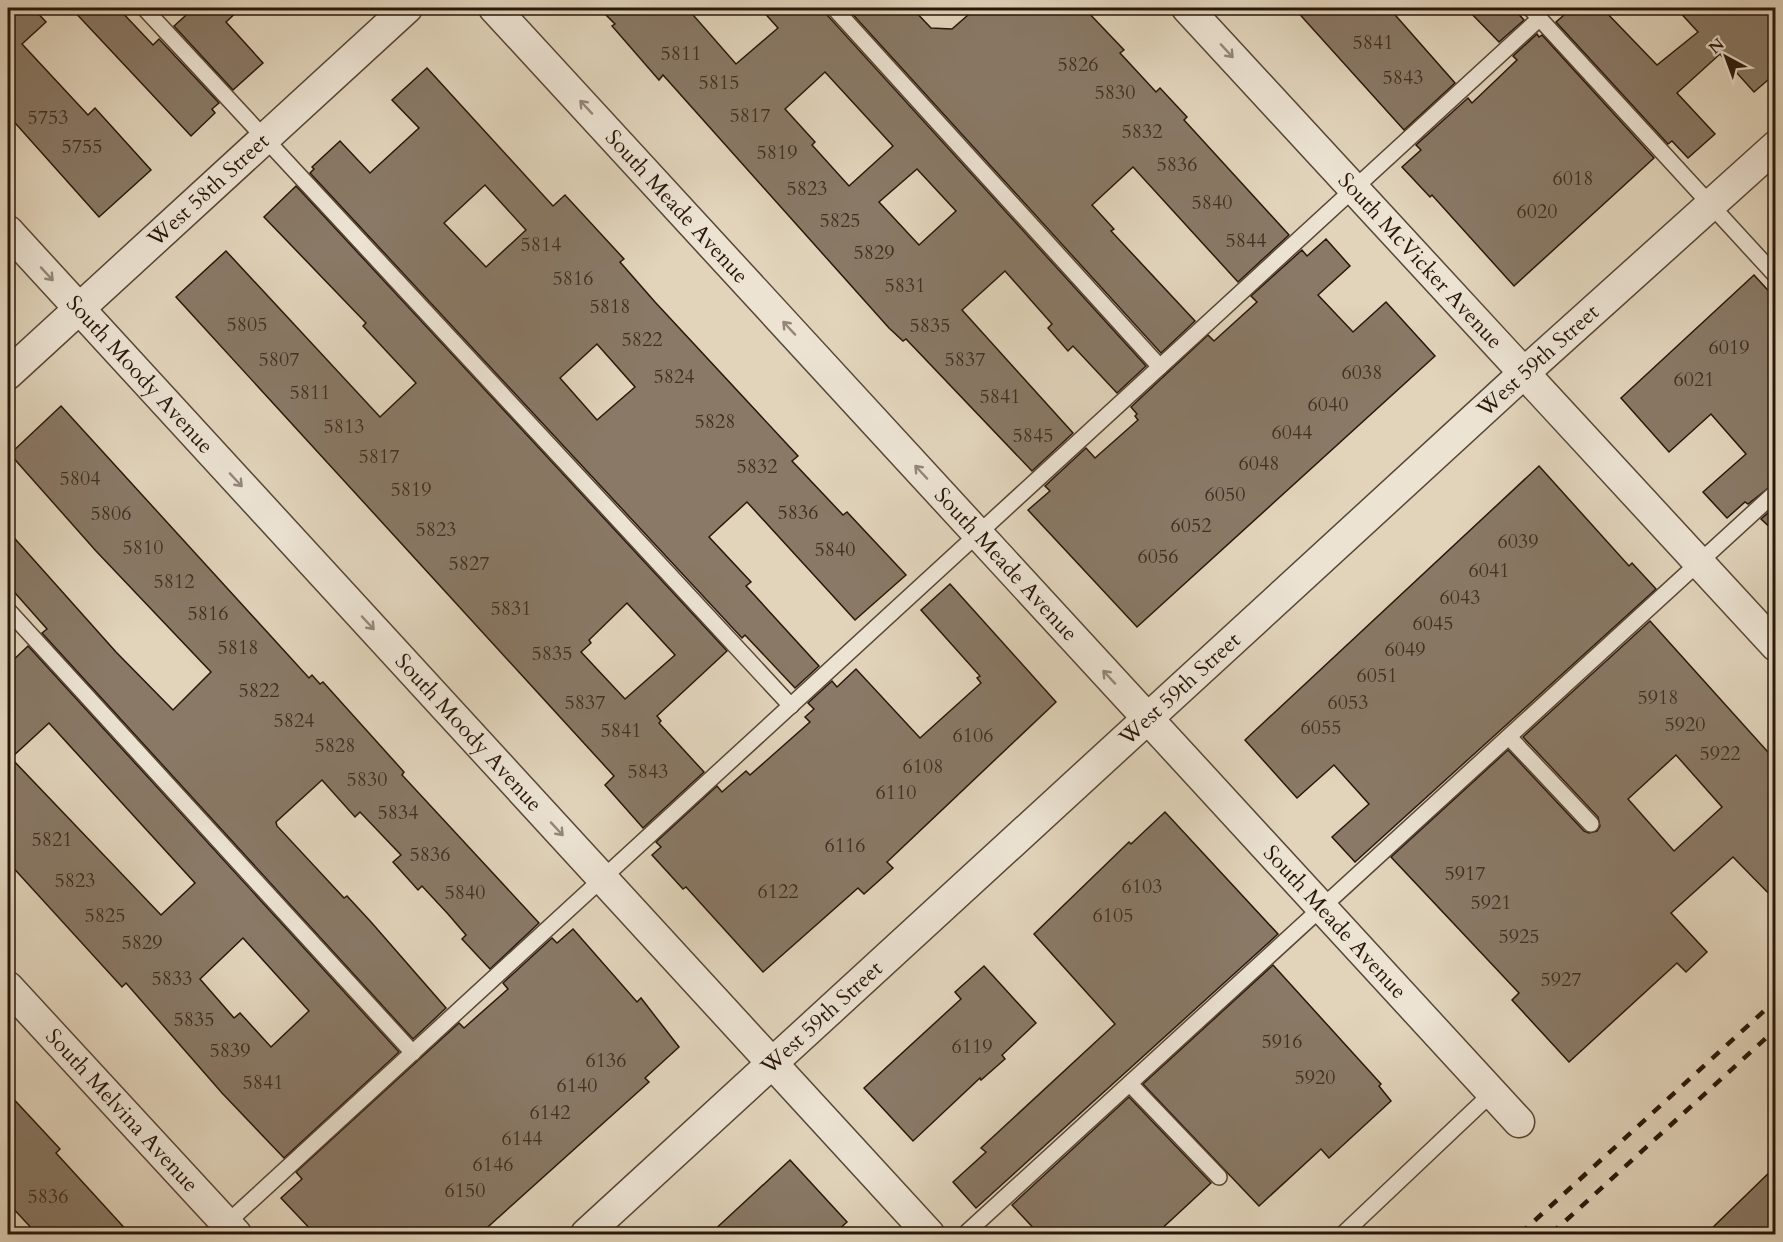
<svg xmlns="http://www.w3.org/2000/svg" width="1783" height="1242" font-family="Cardo,serif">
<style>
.building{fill:#897966;stroke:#29170a;stroke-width:1.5;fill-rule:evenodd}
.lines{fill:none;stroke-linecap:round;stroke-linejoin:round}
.service-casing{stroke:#574636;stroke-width:18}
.minor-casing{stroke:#574636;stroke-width:33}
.service{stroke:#ece3d3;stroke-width:15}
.minor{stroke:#ece3d3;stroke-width:30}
.rail{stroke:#29170a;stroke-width:4.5;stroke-dasharray:10 10;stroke-linecap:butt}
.oneway{stroke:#948779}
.labels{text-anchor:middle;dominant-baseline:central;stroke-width:6;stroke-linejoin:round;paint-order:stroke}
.number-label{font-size:20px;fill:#413021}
.street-label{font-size:22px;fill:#29170a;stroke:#ece3d3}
</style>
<rect width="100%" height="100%" fill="#e1d4bb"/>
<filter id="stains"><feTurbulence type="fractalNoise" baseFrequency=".00333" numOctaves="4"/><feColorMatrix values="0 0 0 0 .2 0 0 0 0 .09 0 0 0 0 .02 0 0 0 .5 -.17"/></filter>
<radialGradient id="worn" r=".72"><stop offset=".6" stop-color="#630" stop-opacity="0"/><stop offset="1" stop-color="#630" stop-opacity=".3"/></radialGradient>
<g class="building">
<path d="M8,8H33L46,22L22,44L88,115L95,108L151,170L99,217L8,115Z"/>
<path d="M71,8H118L153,45L159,39L219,103L212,109L215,113L191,136Z"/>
<path d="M194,8H241L226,22L263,63L233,90L174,26Z"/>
<path d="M599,8H687L736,64L778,28L760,8H825L827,15L1146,366L1117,393L1073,346L1068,351L1048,328L1052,324L1005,271L962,310L1073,433L1032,471L906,339L903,341L889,328L663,75L659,80L612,26L615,24ZM825,72L893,146L849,186L812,145L815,142L785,109ZM917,169L956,211L919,245L879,202Z"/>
<path d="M847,8H912L931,28L952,29L976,8H1084L1124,50L1120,53L1156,92L1160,88L1187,117L1184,120L1289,235L1238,282L1133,167L1092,205L1114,229L1111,231L1195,321L1161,353Z"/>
<path d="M1294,8H1389L1455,83L1404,130Z"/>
<path d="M1466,8H1513L1524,20L1499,42Z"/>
<path d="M1572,8H1602L1657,65L1698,32L1676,8H1776V73L1754,92L1720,54L1677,93L1715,134L1688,158L1672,141L1668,144L1556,22Z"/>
<path d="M1537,34L1539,37L1542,35L1654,158L1514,286L1432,195L1430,197L1402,167L1421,150L1416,145L1468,98L1472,103L1517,60L1513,56Z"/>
<path d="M427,68L553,206L565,195L624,259L620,262L655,302L798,456L792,461L843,515L847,512L906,575L855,620L747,502L709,537L751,582L746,586L819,666L795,688L745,635L742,638L310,173L314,169L312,167L340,141L370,173L419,128L392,100ZM485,185L526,230L486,267L444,223ZM597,344L635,387L597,420L560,378Z"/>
<path d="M296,186L727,651L657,716L661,721L659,723L704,772L643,828L605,785L614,776L176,297L226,251L380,417L416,383L363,326L366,323L264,217ZM627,603L675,655L625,699L581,652L591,643L589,640Z"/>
<path d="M1326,239L1350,266L1318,295L1353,332L1386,302L1435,356L1137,627L1028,510L1050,491L1045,486L1086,448L1095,458L1138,420L1135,416L1137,414L1131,407L1208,335L1214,341L1257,302L1251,296L1302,250L1307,256Z"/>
<path d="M1754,275L1776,299V482L1748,504L1745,502L1727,518L1703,492L1746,454L1711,414L1669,452L1621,398Z"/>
<path d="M61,406L309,678L312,675L320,684L323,682L404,772L402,775L539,923L490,969L462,939L466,935L448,914L422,886L418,890L393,862L401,855L360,812L355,817L322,780L276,822L277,826L344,898L347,896L371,922L446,1008L413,1039L42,633L47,629L8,585V531L116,652L173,710L211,672L96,551L10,454Z"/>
<path d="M1539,466L1629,566L1632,563L1656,589L1355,862L1332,837L1369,804L1334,765L1297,798L1245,740Z"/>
<path d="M1776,506V533L1761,519Z"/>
<path d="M950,584L1056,702L887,862L893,868L864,894L858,888L763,972L686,887L683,889L652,855L661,847L656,842L717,786L722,792L746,771L750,775L810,722L805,717L814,709L808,703L832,681L837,687L856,669L920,738L981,683L977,678L980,676L921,610Z"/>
<path d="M1650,621L1776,761V901L1733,857L1671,913L1707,952L1686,972L1677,963L1569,1062L1512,1000L1519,993L1391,857L1508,750L1584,831L1589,833L1597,831L1600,826L1598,817L1523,737ZM1676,755L1722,807L1674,851L1628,799Z"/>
<path d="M28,646L399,1052L284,1158L222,1093L126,983L122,987L8,862V665ZM49,723L195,883L161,915L11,758ZM243,938L309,1011L271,1047L240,1013L234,1018L200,979Z"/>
<path d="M1165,812L1278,934L976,1208L953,1182L986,1152L981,1148L1115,1024L1034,934L1129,842L1131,844Z"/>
<path d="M573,929L637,1002L641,998L679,1047L645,1078L649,1082L480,1234H315L281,1198L302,1179L296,1172L459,1023L464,1028L508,989L503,983L552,938L557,943Z"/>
<path d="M1273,965L1381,1084L1379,1086L1391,1101L1329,1158L1321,1149L1259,1206L1143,1084Z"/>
<path d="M984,966L1036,1023L1002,1055L1005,1059L981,1080L980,1078L913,1141L864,1088L961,999L955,992Z"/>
<path d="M8,1093L60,1149L56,1153L130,1234H37L8,1203Z"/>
<path d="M1129,1097L1211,1183L1156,1234H1039L1012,1205Z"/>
<path d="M790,1160L847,1222L834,1234H710Z"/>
<path d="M1776,1166V1224L1764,1234H1706Z"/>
</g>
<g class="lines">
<defs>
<g id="service">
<path d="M144,8L791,706"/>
<path d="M834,8L1160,367"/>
<path d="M1530,8L1776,276"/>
<path d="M8,610L413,1053"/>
<path d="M1509,737L1591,824"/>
<path d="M1130,1084L1219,1177"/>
<path d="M215,1234L1540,18"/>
<path d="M965,1234L1776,492"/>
<path d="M1343,1234L1492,1093"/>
</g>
<g id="minor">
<path id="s1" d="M494,8L1519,1122"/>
<path id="s2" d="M1187,8L1776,646"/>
<path id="s3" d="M8,231L929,1234"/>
<path id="s4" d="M8,374L407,8"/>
<path id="s5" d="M8,987L236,1234"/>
<path id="s6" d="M586,1234L1524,373L1776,146"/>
</g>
</defs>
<use href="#service" class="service-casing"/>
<use href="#minor" class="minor-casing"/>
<use href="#service" class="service"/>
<use href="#minor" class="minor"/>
<g class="rail">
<path d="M1520,1234L1776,1000"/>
<path d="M1551,1234L1776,1029"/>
</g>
</g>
<defs><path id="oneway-shaft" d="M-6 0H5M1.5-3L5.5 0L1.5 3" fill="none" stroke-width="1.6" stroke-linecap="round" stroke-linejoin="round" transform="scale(1.5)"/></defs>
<g class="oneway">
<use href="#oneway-shaft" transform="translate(1227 51) rotate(47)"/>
<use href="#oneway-shaft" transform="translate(586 107) rotate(-133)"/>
<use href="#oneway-shaft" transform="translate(47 274) rotate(47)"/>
<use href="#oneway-shaft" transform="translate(789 328) rotate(-133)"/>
<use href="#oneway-shaft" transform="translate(921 472) rotate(-133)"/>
<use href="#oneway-shaft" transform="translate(236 480) rotate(47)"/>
<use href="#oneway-shaft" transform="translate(368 623) rotate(47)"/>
<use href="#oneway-shaft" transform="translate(1109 677) rotate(-133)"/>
<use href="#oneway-shaft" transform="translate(557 829) rotate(47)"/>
</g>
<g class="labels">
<g class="number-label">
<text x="1373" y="42">5841</text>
<text x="681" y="53">5811</text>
<text x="1078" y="64">5826</text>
<text x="1403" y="77">5843</text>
<text x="719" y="82">5815</text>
<text x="1115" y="92">5830</text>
<text x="750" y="115">5817</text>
<text x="48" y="117">5753</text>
<text x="1142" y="131">5832</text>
<text x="82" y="146">5755</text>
<text x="777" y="152">5819</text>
<text x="1177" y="164">5836</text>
<text x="1573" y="178">6018</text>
<text x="807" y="188">5823</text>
<text x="1212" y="202">5840</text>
<text x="1537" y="211">6020</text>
<text x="840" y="220">5825</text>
<text x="1246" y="240">5844</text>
<text x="541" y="244">5814</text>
<text x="874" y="252">5829</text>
<text x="573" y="278">5816</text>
<text x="905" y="285">5831</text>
<text x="610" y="306">5818</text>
<text x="247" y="324">5805</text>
<text x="930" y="325">5835</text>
<text x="642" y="339">5822</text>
<text x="1729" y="347">6019</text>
<text x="279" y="359">5807</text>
<text x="965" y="359">5837</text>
<text x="1362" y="372">6038</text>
<text x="674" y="376">5824</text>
<text x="1694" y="379">6021</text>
<text x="310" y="392">5811</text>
<text x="1000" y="396">5841</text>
<text x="1328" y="404">6040</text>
<text x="715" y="421">5828</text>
<text x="344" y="426">5813</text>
<text x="1292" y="432">6044</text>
<text x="1033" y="435">5845</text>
<text x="379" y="456">5817</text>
<text x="1259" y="463">6048</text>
<text x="757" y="466">5832</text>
<text x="80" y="478">5804</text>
<text x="411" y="489">5819</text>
<text x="1225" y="494">6050</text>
<text x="798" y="512">5836</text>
<text x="111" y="513">5806</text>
<text x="1191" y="525">6052</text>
<text x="436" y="529">5823</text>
<text x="1518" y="541">6039</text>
<text x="143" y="547">5810</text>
<text x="835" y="549">5840</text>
<text x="1158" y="556">6056</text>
<text x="469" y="563">5827</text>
<text x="1489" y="570">6041</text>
<text x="174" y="581">5812</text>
<text x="1460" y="597">6043</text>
<text x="511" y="608">5831</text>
<text x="208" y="613">5816</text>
<text x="1433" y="623">6045</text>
<text x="238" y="647">5818</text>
<text x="1405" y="649">6049</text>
<text x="552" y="653">5835</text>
<text x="1377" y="675">6051</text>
<text x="259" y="690">5822</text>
<text x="1658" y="697">5918</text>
<text x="585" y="702">5837</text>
<text x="1348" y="702">6053</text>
<text x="294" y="720">5824</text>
<text x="1685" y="724">5920</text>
<text x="1321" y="727">6055</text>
<text x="621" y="730">5841</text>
<text x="973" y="735">6106</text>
<text x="335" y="745">5828</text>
<text x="1720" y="753">5922</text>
<text x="923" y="766">6108</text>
<text x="648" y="771">5843</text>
<text x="367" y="779">5830</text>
<text x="896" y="792">6110</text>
<text x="398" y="812">5834</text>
<text x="52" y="839">5821</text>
<text x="845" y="845">6116</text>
<text x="430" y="854">5836</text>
<text x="1465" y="873">5917</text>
<text x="75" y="880">5823</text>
<text x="1142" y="886">6103</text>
<text x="778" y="891">6122</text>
<text x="465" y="892">5840</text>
<text x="1491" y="902">5921</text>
<text x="105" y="915">5825</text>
<text x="1113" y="915">6105</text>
<text x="1519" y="936">5925</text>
<text x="142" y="942">5829</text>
<text x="172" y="978">5833</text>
<text x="1561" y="979">5927</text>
<text x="194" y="1019">5835</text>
<text x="1282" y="1041">5916</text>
<text x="972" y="1046">6119</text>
<text x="230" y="1050">5839</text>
<text x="606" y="1060">6136</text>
<text x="1315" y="1077">5920</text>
<text x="263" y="1082">5841</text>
<text x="577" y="1085">6140</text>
<text x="550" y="1112">6142</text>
<text x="522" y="1138">6144</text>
<text x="493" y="1164">6146</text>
<text x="465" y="1190">6150</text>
<text x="48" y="1196">5836</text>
</g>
<g class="street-label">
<text stroke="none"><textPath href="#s4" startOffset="272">West 58th Street</textPath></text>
<text stroke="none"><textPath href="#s1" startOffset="270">South Meade Avenue</textPath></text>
<text stroke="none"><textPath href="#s2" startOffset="344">South McVicker Avenue</textPath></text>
<text stroke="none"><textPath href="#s6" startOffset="1292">West 59th Street</textPath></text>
<text stroke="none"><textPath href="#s3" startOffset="195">South Moody Avenue</textPath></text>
<text stroke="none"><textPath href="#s1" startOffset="756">South Meade Avenue</textPath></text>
<text stroke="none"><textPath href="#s6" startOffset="806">West 59th Street</textPath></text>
<text stroke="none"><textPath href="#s3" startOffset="681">South Moody Avenue</textPath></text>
<text stroke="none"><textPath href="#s1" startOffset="1242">South Meade Avenue</textPath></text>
<text stroke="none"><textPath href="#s6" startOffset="320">West 59th Street</textPath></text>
<text stroke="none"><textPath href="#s5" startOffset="168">South Melvina Avenue</textPath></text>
</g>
</g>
<rect width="1783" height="1242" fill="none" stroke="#e1d4bb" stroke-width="30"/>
<rect x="9" y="9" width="1765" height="1224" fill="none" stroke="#29170a" stroke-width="3"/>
<rect x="15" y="15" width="1753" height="1212" fill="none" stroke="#29170a" stroke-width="1.5"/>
<g transform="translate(1726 57) rotate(319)" stroke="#ece3d3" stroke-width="4.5" paint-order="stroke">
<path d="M0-4.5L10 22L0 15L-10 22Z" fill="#29170a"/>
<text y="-9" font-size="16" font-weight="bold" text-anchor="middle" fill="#29170a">N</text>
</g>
<rect width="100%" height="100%" filter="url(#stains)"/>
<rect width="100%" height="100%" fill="url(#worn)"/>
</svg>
